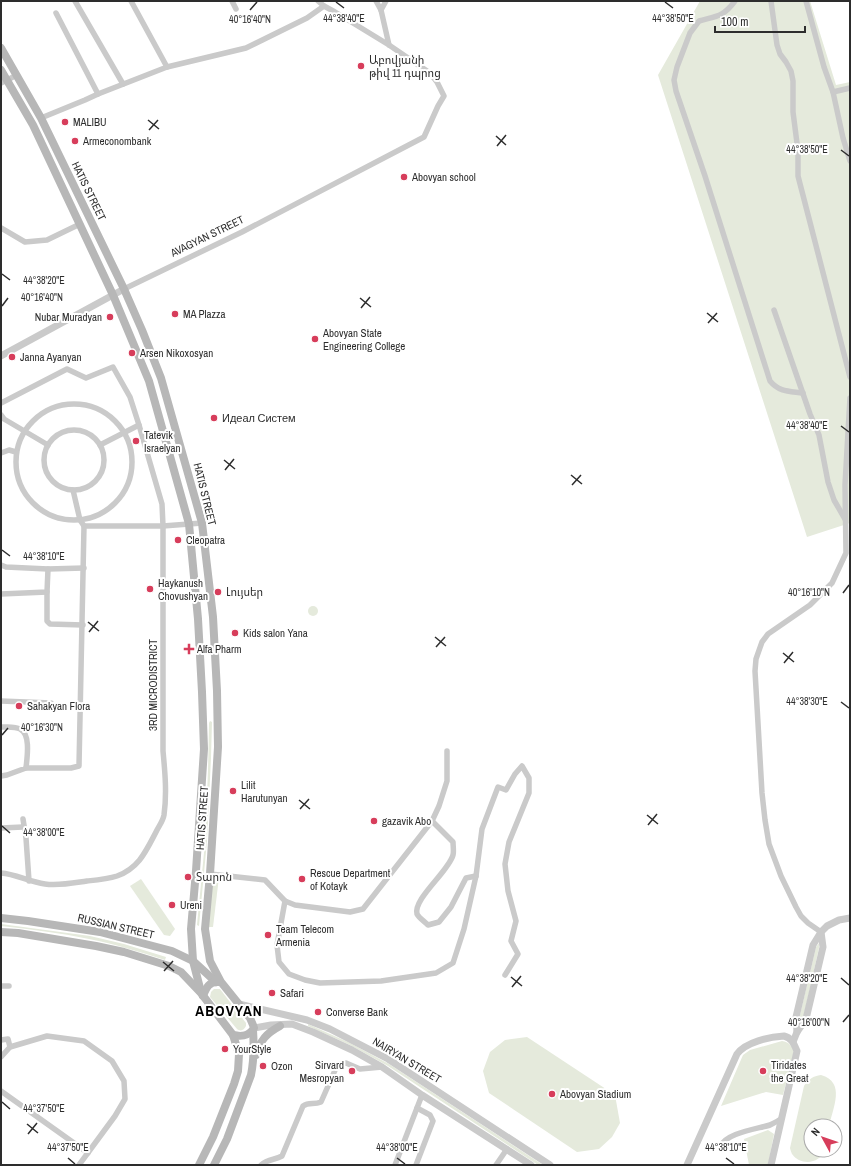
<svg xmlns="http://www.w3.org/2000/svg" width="851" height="1166" font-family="'Archivo Narrow','Noto Sans Armenian',sans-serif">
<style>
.green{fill:#e5eadc}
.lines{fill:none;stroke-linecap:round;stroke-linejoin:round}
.minor{stroke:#cacaca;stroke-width:5.5}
.tertiary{stroke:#cacaca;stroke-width:7}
.secondary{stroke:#b7b7b7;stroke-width:8}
.ticks{fill:none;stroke:#2d2d2d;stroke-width:1.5}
.poi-dot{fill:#d73d5b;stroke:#fff;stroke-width:1.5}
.labels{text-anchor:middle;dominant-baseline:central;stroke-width:4;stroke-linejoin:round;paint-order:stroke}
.poi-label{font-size:11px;fill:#2d2d2d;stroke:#fff;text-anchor:start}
.street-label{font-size:11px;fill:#2d2d2d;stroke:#fff}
.district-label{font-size:15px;font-weight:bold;letter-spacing:1px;fill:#000;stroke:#fff}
.ticks-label{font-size:10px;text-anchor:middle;fill:#2d2d2d;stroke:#fff;stroke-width:4;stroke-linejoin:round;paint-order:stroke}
</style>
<rect width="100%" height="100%" fill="#fff"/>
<g class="green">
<path d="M700,1H810L836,85L850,82V523L807,537L658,75Z"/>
<circle cx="313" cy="611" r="5"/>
<path d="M210,721L212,722L211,758L207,841L199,926L197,925L205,842L208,770L209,723Z"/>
<path d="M213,877H219L213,927H208Z"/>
<path d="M141,879L175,929L170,936L164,935L130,886Z"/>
<path d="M1,924L90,936L124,944L166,957L165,960C140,952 115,944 89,939C60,933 30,929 1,926Z"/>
<path d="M819,943V948L803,1019L800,1022L799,1019L816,947Z"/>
<path d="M214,989H220L246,1023V1026C244,1030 241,1032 237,1029L210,997L211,992Z"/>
<path d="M308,1024L350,1043L389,1064L543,1165H538L388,1066L350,1045L308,1026Z"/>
<path d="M527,1037L615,1095L620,1123L612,1137L599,1149L577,1152L489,1093L483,1071L490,1052L505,1040Z"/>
<path d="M782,1041C789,1042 791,1045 794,1051L783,1095L766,1092L721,1106L743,1055L750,1050Z"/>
<path d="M821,1075C846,1082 833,1108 829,1126H811V1150H824C821,1164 800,1166 792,1154C792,1154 790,1149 790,1148L804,1086C809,1079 813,1076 821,1075Z"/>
<path d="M768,1130L774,1134L768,1165H749L744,1139Z"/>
</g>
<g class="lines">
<g class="minor">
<path d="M75,1L123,84"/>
<path d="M131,1L167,67"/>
<path d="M232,1L236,9"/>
<path d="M318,1L324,6"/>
<path d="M376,1L381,10L389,45"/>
<path d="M735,1C723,17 717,16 699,21L690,33L677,67L674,80L676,91L705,176L770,381C779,392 789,391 803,393"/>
<path d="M771,1L777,45L780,54L786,62L791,71L793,81V112L798,151V176L850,377"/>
<path d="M806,1L824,67L833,92L843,138L850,161"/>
<path d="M381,10L386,1"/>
<path d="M56,13L98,94"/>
<path d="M1,83L17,75"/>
<path d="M833,92L850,88"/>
<path d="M41,118L85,100L98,94L167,67L246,48L307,18L324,6L335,12L389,45L430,73L437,82L444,96L438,106L424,137L242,232L124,289"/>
<path d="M1,228L25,242L47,240L80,224"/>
<path d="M774,310L810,414L819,435L828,482L834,500L845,519"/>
<path d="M1,403L67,369L86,378L113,367L130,397L139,425L162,504L163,526V751C165,772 167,794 164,815C163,821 159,826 156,832C146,851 139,868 117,876C108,879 97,880 87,881C73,883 59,886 45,884C29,882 16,874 1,873"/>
<circle cx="74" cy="462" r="58"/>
<path d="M1,415L4,419L48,445"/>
<circle cx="74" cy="460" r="30"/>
<path d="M100,445L139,425"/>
<path d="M1,453L9,450L16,452"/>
<path d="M84,526H163L202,523"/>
<path d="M1,565L6,567L48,569L84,568"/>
<path d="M47,592V621L50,624L83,625"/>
<path d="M1,594L47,592L48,569"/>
<path d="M1,701L51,703"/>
<path d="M1,727C7,727 15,726 20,729C31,734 27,758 26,768L7,775L1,776"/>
<path d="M26,768H71L79,766L84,526L80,520L73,490"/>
<path d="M23,819L26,838L29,881"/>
<path d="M432,821L453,842C453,846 454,851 453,855C449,871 413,899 417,914C419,918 425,922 428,925L439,922L451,907L466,878L476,876"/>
<path d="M1,828L23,827"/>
<path d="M210,874L265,880L285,901L295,905L350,912L363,909L432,821L439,806L447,781V751"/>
<path d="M285,901L277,945L279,962L289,974L305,980L320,983L381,981L436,973L453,963L464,929L476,876L482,829L498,787L506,790L515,774L522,766L529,778V793L509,842L505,864L508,891L516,921L511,941L518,954L505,975"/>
<path d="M821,932L808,923L801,916L796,907L781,876L769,844L765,820L762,793L755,671L756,659L762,642L768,634L810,605L832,583L846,553L845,485L850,398"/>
<path d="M1,986H9"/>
<path d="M1,1040L8,1039L10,1047"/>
<path d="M1,1057L10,1047L47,1036L84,1041L112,1061L124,1081L125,1099L115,1116L79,1165"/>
<path d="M1,1091L88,1153"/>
<path d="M720,1147C725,1133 757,1129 770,1125C774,1123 778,1121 781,1119"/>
<path d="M261,1165C268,1159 275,1160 282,1156L303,1106C309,1102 314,1105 321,1102L336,1068L340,1064L346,1063L360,1069L382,1067"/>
<path d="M395,1165L422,1095"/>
<path d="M416,1165L433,1121L430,1115L417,1108"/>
<path d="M496,1165L507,1149"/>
</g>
<g class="tertiary">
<path d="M1,356L124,289"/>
<path d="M239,1004L307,1020L330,1029L388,1059L550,1165"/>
<path d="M254,1028L271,1025L292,1024L313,1032L352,1050L382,1067L422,1095L531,1165"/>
<path d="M797,1032L796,1017L813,945L821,932L827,926L839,920L850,918"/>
<path d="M793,1042L797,1032L806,1019L823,947L821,932"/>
<path d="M687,1165L737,1054C746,1042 769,1037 784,1036C792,1038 794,1044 797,1051L771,1165"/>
</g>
<g class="secondary">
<path d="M1,48L41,118L124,289L142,330L161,378L202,523L213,617L217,691L218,747L210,874L205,929L210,961L221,982L250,1018L253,1025L254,1028C249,1036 242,1037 233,1035L201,993L181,972L169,966L124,952L96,946L18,933L1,932"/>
<path d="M1,70L33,125L113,295L149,381L189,524L198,619L202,692L204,749L196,871L191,929L193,961L201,992"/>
<path d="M1,918L28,921L100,932L172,951L193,961L216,982"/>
<path d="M203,996C206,988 209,981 219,982"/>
<path d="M256,1055C260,1040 267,1033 280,1026"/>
<path d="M199,1165L213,1137L234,1084L238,1071L239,1054L233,1035"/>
<path d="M214,1165L227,1139L251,1075C254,1060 254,1045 253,1030"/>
</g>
</g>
<path class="ticks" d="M336,2L344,8M665,2L673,8M250,10L257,2M148,120L159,129M149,130L158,120M496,136L506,145M497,146L506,135M841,150L849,156M2,274L10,280M360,298L371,307M2,306L8,298M361,308L370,297M707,313L718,322M708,323L717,313M841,426L849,432M224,460L235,469M225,470L234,459M571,475L582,484M572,485L581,475M2,550L10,556M843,593L849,585M88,622L99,631M89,632L98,621M435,637L446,646M436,647L445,637M783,653L794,662M784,663L793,652M841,702L849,708M2,735L8,728M299,800L310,809M300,809L309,799M647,815L658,824M648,825L657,814M2,826L10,833M163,962L174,971M164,971L173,961M511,977L522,986M841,978L849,985M512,987L521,976M843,1022L849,1015M2,1102L10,1109M27,1124L38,1133M28,1134L37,1123M68,1158L75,1164M397,1158L405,1164M726,1158L734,1164"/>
<g class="poi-dot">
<circle cx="361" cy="66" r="4"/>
<circle cx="65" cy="122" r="4"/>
<circle cx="75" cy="141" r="4"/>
<circle cx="404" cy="177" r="4"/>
<circle cx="175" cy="314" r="4"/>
<circle cx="110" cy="317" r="4"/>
<circle cx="315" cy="339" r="4"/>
<circle cx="132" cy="353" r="4"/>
<circle cx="12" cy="357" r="4"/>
<circle cx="214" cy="418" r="4"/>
<circle cx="136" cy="441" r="4"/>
<circle cx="178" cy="540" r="4"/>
<circle cx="150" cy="589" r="4"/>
<circle cx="218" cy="592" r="4"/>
<circle cx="235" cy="633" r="4"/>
<path d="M187 643h4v4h4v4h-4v4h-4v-4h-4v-4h4z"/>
<circle cx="19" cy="706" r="4"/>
<circle cx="233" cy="791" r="4"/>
<circle cx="374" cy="821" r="4"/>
<circle cx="188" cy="877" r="4"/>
<circle cx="302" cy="879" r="4"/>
<circle cx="172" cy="905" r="4"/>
<circle cx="268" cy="935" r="4"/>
<circle cx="272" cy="993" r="4"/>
<circle cx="318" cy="1012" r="4"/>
<circle cx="225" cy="1049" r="4"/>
<circle cx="263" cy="1066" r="4"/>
<circle cx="352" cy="1071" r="4"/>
<circle cx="763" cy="1071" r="4"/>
<circle cx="552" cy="1094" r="4"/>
</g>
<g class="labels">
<g class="poi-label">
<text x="369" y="60">Աբովյանի<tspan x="369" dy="13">թիվ 11 դպրոց</tspan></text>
<text x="73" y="122">MALIBU</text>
<text x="83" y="141">Armeconombank</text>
<text x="412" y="177">Abovyan school</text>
<text x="183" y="314">MA Plazza</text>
<text x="102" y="317" text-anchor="end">Nubar Muradyan</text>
<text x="323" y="333">Abovyan State<tspan x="323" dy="13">Engineering College</tspan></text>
<text x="140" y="353">Arsen Nikoxosyan</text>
<text x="20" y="357">Janna Ayanyan</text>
<text x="222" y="418">Идеал Систем</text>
<text x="144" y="435">Tatevik<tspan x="144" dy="13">Israelyan</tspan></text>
<text x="186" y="540">Cleopatra</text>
<text x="158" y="583">Haykanush<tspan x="158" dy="13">Chovushyan</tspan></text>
<text x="226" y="592">Լույսեր</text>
<text x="243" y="633">Kids salon Yana</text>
<text x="197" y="649">Alfa Pharm</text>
<text x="27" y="706">Sahakyan Flora</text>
<text x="241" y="785">Lilit<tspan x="241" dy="13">Harutunyan</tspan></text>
<text x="382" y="821">gazavik Abo</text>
<text x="310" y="873">Rescue Department<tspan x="310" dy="13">of Kotayk</tspan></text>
<text x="196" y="877">Տարոն</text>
<text x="180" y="905">Ureni</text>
<text x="276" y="929">Team Telecom<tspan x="276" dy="13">Armenia</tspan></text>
<text x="280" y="993">Safari</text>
<text x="326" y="1012">Converse Bank</text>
<text x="233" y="1049">YourStyle</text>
<text x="344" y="1065" text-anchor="end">Sirvard<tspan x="344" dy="13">Mesropyan</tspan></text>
<text x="771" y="1065">Tiridates<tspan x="771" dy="13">the Great</tspan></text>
<text x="271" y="1066">Ozon</text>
<text x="560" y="1094">Abovyan Stadium</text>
</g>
<g class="street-label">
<text transform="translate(89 191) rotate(64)">HATIS STREET</text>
<text transform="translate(207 236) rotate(-26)">AVAGYAN STREET</text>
<text transform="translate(205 494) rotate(76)">HATIS STREET</text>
<text transform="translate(153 685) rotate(-90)">3RD MICRODISTRICT</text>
<text transform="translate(202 818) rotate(-86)">HATIS STREET</text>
<text transform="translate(116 926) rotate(13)">RUSSIAN STREET</text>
<text transform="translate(407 1060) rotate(31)">NAIRYAN STREET</text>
</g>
<g class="district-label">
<text x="229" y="1010">ABOVYAN</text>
</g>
</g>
<g class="ticks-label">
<text x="673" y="22">44°38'50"E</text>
<text x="344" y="22">44°38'40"E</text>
<text x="250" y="23">40°16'40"N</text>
<text x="807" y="153">44°38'50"E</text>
<text x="44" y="284">44°38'20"E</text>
<text x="42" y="301">40°16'40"N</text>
<text x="807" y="429">44°38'40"E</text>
<text x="44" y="560">44°38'10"E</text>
<text x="809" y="596">40°16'10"N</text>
<text x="807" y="705">44°38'30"E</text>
<text x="42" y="731">40°16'30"N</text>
<text x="44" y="836">44°38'00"E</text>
<text x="807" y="982">44°38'20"E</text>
<text x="809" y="1026">40°16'00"N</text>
<text x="44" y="1112">44°37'50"E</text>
<text x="68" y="1151">44°37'50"E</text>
<text x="397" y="1151">44°38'00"E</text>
<text x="726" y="1151">44°38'10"E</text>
</g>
<rect width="851" height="1166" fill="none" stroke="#2d2d2d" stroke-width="4"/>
<g transform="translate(823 1138) rotate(310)"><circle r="19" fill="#ffffff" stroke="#ababab"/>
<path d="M0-3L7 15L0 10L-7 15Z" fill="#d73d5b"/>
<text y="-6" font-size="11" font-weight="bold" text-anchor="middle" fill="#2d2d2d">N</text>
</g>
<path d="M715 26v6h90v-6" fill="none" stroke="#2d2d2d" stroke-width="2"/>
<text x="721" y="26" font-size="12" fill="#2d2d2d" stroke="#ffffff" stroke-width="3" paint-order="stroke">100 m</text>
</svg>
